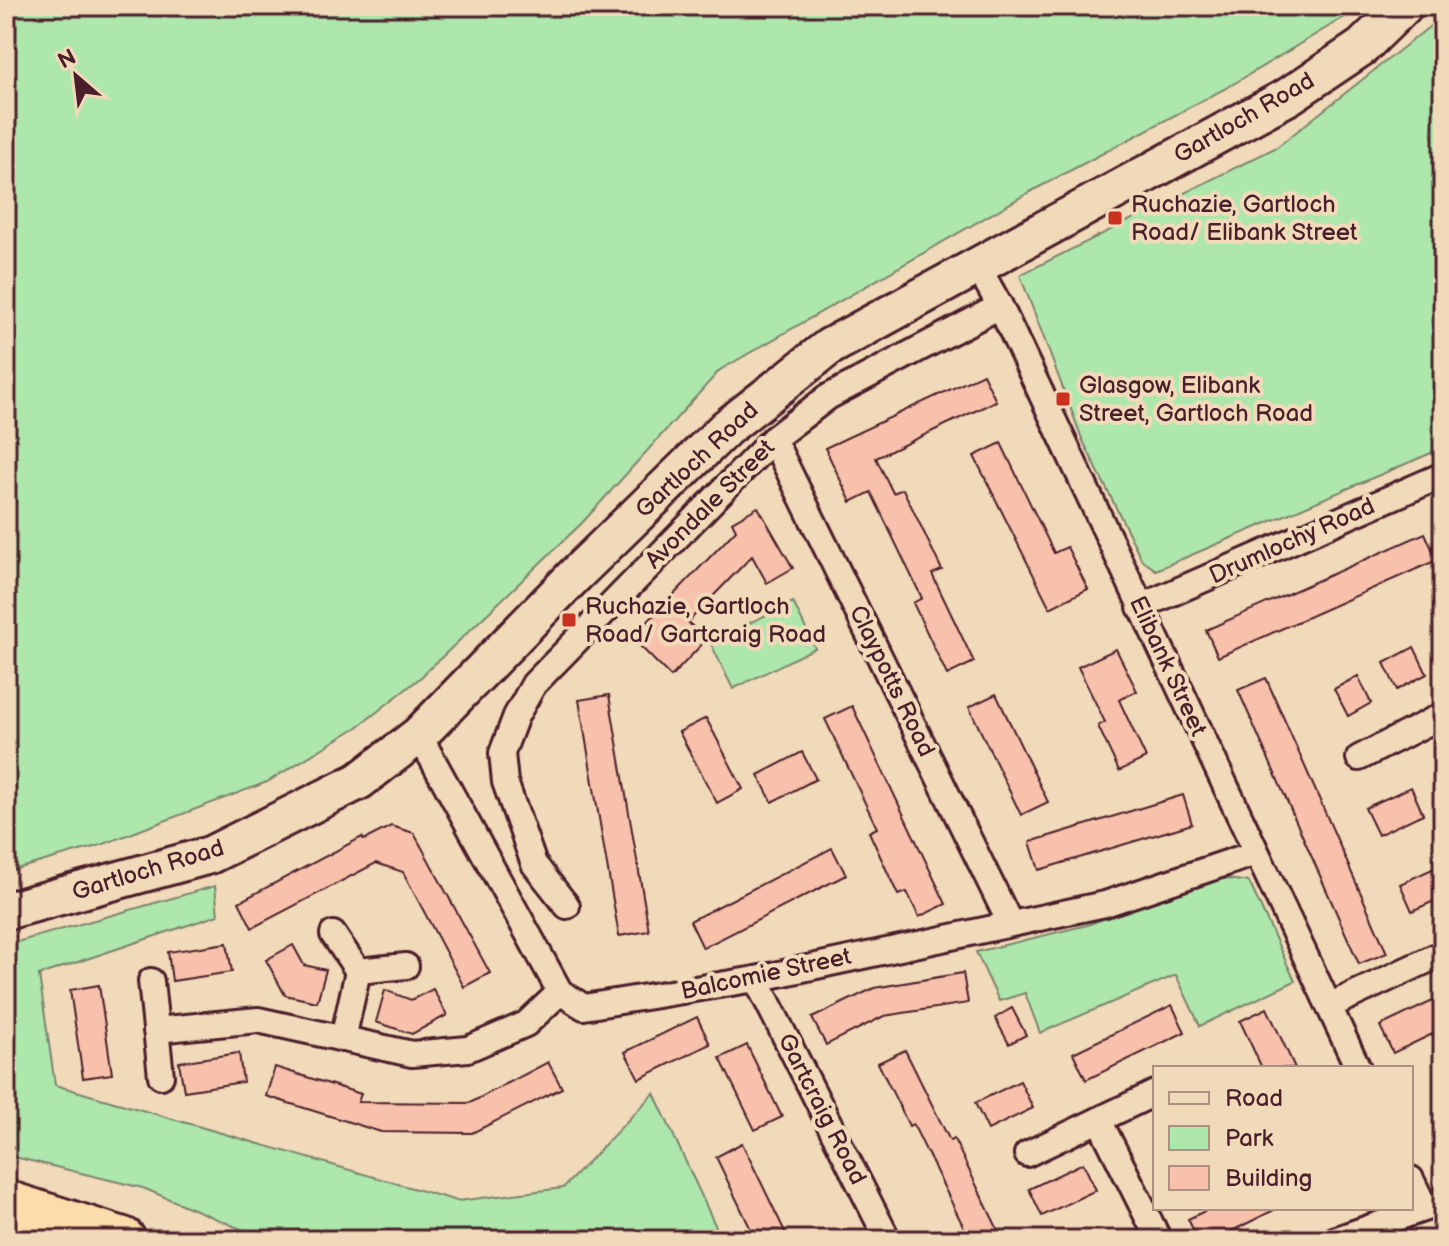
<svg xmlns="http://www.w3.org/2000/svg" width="1449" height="1246" font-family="'Balsamiq Sans',sans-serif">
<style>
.green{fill:#ade7ac;stroke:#7c836c;stroke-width:2}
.building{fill:#f8c1ac;stroke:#4a1f2b;stroke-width:2}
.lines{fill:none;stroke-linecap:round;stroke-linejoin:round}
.street-casing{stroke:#4a1f2b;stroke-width:30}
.secondary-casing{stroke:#4a1f2b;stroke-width:42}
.highway-casing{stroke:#4a1f2b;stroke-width:50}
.street{stroke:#f1dab9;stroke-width:24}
.secondary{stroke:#f1dab9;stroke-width:36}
.highway{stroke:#fbddab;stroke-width:44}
.poi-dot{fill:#c8321e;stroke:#f1dab9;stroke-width:3}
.labels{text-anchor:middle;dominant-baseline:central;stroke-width:8;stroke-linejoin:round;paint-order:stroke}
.street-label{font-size:24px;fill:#4a1f2b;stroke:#f1dab9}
.poi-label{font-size:24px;fill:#4a1f2b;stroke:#f1dab9;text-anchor:start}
</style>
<rect width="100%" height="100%" fill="#f1dab9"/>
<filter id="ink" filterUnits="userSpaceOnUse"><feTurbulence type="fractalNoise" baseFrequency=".0125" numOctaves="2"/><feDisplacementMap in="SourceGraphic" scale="16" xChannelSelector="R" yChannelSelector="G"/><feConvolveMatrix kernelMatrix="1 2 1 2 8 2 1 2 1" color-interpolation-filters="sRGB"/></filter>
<g filter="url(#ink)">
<g class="green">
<path d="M6,6H1357L1351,13L1230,86L1028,193L720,370L582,523L420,678L359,726L267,782L101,845L6,872Z"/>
<path d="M1443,16V448L1156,570L1142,560L1083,441L1020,275L1277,147Z"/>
<path d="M793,602L815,648L733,689L710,642Z"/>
<path d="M1214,877L1249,882L1295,981L1200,1026L1176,975L1040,1033L1025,993L999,1001L976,952L1087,925Z"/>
<path d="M215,886L218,915L39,975L55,1085L457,1201L563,1188L654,1093L722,1240H267L143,1188L6,1155V945Z"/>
</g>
<g class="building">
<path d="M983,374L996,401L876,458L893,493L903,489L942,570L932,574L974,662L947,675L913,603L922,598L871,492L851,502L825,448Z"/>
<path d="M1001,443L1054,553L1067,547L1088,589L1050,608L974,456Z"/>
<path d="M758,507L793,568L767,583L752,556L688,622L706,640L671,677L632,638L736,530L732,522Z"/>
<path d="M1425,533L1437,560L1218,657L1206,630Z"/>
<path d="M1414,647L1427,674L1397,690L1384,663Z"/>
<path d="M1116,649L1137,691L1119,700L1146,758L1119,771L1098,726L1105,722L1078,667Z"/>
<path d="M1358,676L1371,703L1348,716L1334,689Z"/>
<path d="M1266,678L1387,953L1359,964L1238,690Z"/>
<path d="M996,694L1048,802L1021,815L969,707Z"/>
<path d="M609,695L649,931L619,936L579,700Z"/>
<path d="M852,706L946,904L919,917L907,892L898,895L869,832L877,828L825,719Z"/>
<path d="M706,718L743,789L717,803L679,732Z"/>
<path d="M802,752L816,779L772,802L758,775Z"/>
<path d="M1411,787L1423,814L1378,835L1365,808Z"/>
<path d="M1183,795L1192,824L1039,870L1030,842Z"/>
<path d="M391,826L414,833L490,973L464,987L403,872L376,863L252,928L239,902L362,837L364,840Z"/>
<path d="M832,848L846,875L703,948L690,921Z"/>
<path d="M1443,864V897L1412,911L1400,884Z"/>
<path d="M227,943L232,972L172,981L168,952Z"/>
<path d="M293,945L304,965L326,970L317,1002L285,995L266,960Z"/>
<path d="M963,973L968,1003L884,1016L826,1045L812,1018L874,988Z"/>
<path d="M99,985L112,1074L83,1078L70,990Z"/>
<path d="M433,989L447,1015L412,1034L376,1022L385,990L411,1000Z"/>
<path d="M1443,996V1029L1393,1053L1380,1026Z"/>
<path d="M1172,1005L1185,1032L1086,1080L1073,1053Z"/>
<path d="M1012,1008L1026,1035L1009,1044L995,1018Z"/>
<path d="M1267,1008L1295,1068H1262L1240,1021Z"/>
<path d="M697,1017L710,1044L639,1079L625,1052Z"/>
<path d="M747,1045L782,1117L755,1130L720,1058Z"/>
<path d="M905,1050L950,1141L954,1139L1003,1240H970L913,1124L909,1126L878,1063Z"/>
<path d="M239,1053L243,1082L184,1091L179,1062Z"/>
<path d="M548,1062L562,1088L472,1133L381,1132L266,1096L275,1067L361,1094L358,1102L470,1103Z"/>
<path d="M1020,1081L1033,1108L988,1130L975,1103Z"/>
<path d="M742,1143L789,1240H756L716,1157Z"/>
<path d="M1083,1163L1096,1190L1042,1216L1029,1189Z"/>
<path d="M1211,1208H1278L1214,1240H1198L1188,1219Z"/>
</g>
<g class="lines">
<defs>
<g id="street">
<path d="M977,265L1000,306L1358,1068"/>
<path d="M773,439L1010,923"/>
<path d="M1140,607L1443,475"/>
<path d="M419,735L560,992L584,1007L756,979L1105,904L1256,853"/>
<path d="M1359,758L1443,715"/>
<path d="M567,906L534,864L505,782L502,753L516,716L534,684L773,439L828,397L1000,306"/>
<path d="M333,934L358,971L406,966"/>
<path d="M756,979L888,1240"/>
<path d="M151,981L161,1076"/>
<path d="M1329,1006L1443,953"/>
<path d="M156,1030L258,1020L412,1054L468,1049L526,1024L560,992"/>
<path d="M343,1039L358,971"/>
<path d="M1099,1120L1159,1240"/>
<path d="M1027,1154L1155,1093"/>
<path d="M1411,1179L1425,1208"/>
<path d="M1334,1240L1443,1202"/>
</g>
<path id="secondary" d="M6,911L210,855L359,781L419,735L576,574L726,428L829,347L1289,96L1362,47L1404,6"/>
<g id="highway">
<path d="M6,1203L123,1240"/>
<path d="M6,1237L18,1240"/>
</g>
</defs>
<use href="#street" class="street-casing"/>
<use href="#secondary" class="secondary-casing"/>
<use href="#highway" class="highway-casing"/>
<use href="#street" class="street"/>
<use href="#secondary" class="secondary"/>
<use href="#highway" class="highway"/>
</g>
</g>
<g class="poi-dot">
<rect x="1107" y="210" width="16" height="16" rx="4"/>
<rect x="1055" y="391" width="16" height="16" rx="4"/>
<rect x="561" y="612" width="16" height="16" rx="4"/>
</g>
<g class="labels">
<g class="street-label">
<text transform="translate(1244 118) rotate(-30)">Gartloch Road</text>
<text transform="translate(697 460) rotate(-43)">Gartloch Road</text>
<text transform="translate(710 504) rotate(-45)">Avondale Street</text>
<text transform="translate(1292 541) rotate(-24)">Drumlochy Road</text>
<text transform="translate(1168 666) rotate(65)">Elibank Street</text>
<text transform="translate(892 681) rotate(64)">Claypotts Road</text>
<text transform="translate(148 870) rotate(-17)">Gartloch Road</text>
<text transform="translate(766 974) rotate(-12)">Balcomie Street</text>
<text transform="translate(822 1109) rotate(63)">Gartcraig Road</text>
</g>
<g class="poi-label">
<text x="1131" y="204">Ruchazie, Gartloch<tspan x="1131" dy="28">Road/ Elibank Street</tspan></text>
<text x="1079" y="385">Glasgow, Elibank<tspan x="1079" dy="28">Street, Gartloch Road</tspan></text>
<text x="585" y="606">Ruchazie, Gartloch<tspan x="585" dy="28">Road/ Gartcraig Road</tspan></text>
</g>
</g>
<rect width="1449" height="1246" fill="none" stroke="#f1dab9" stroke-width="32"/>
<rect x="16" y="16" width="1417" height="1214" fill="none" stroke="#4a1f2b" stroke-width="3" filter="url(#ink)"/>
<rect x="1153" y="1066" width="260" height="144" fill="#f1dab9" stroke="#ae8f80" stroke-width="2"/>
<rect x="1169" y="1092" width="40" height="12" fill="#f1dab9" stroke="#ae8f80" stroke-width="2"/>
<text x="1225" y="1106" font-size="24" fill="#4a1f2b">Road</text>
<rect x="1169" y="1126" width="40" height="24" fill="#ade7ac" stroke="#ae8f80" stroke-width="2"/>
<text x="1225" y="1146" font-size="24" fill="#4a1f2b">Park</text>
<rect x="1169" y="1166" width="40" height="24" fill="#f8c1ac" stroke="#ae8f80" stroke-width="2"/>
<text x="1225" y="1186" font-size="24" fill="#4a1f2b">Building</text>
<g transform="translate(76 76) rotate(332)" stroke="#f1dab9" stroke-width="6" paint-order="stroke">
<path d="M0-6L14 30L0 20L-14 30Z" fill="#4a1f2b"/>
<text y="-12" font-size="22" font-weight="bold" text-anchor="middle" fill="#4a1f2b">N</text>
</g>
</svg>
